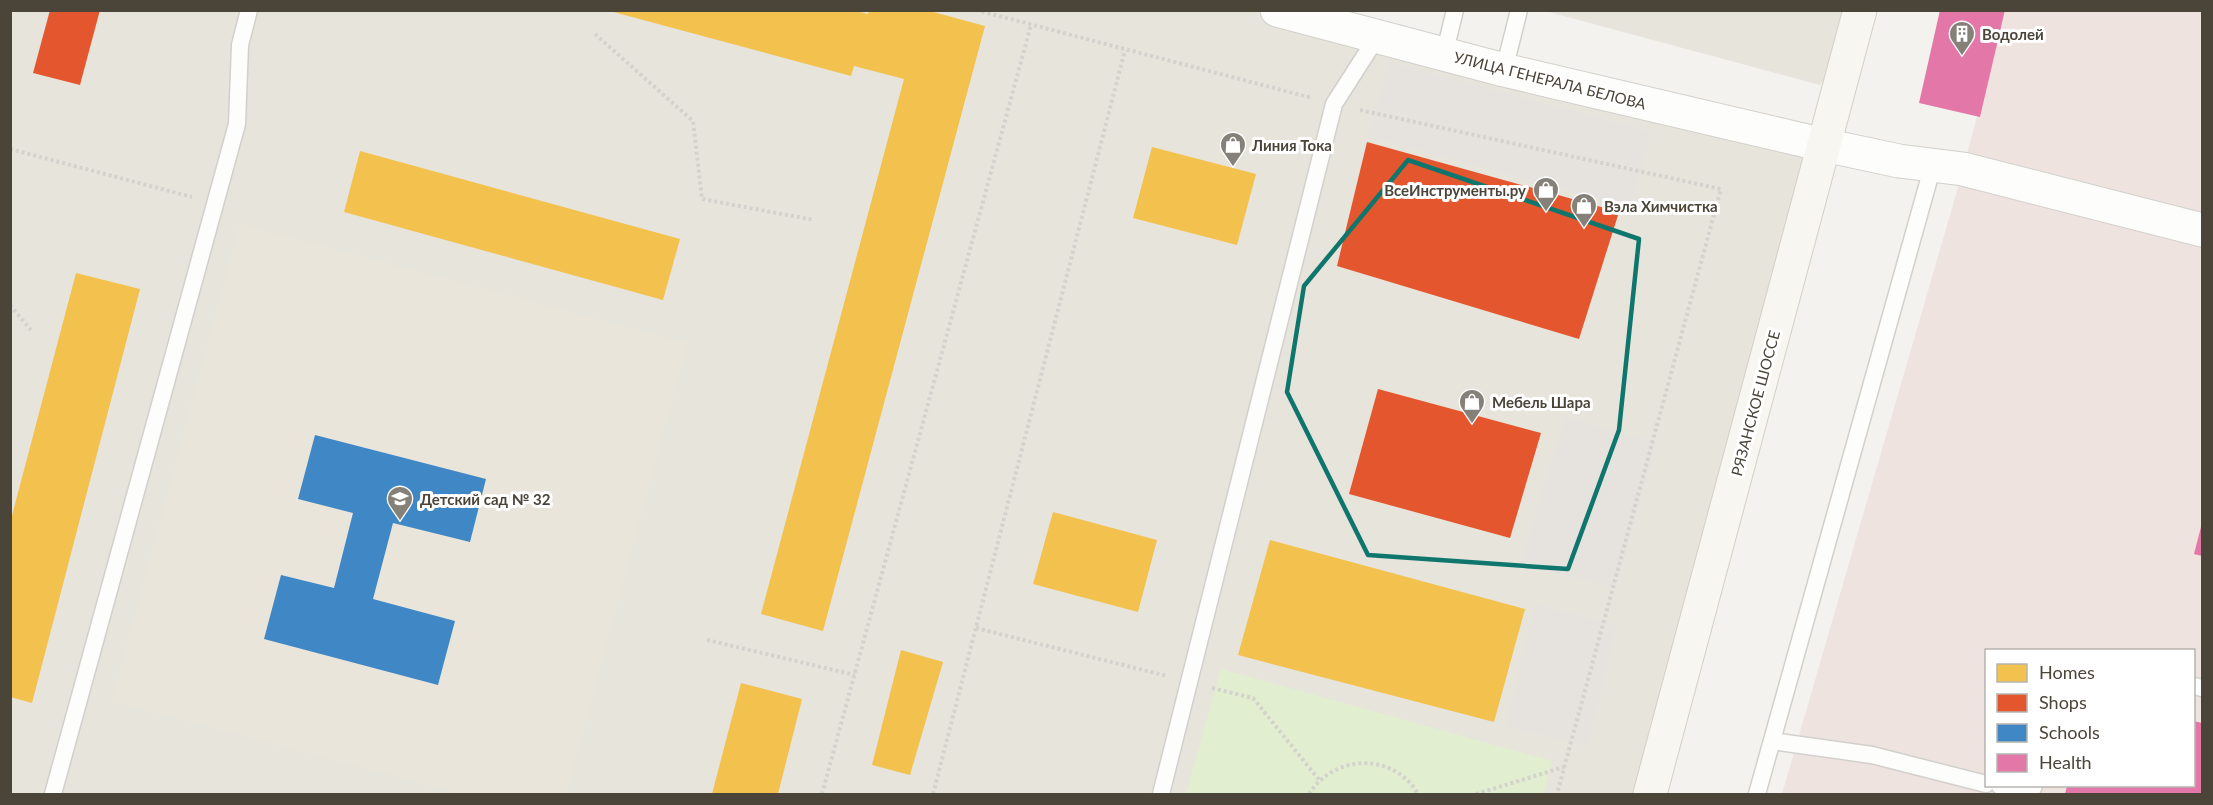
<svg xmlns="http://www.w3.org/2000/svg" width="2213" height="805" font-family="Lato,sans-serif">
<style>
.residential{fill:#e7e4dc}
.education{fill:#eae5da}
.medical{fill:#eee3df;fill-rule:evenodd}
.green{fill:#e1eecf}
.parking{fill:#e6e3df}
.homes{fill:#f2c14e}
.shops{fill:#e4572e}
.schools{fill:#3f88c5}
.health{fill:#e377a8}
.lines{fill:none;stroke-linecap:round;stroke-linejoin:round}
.lane-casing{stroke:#d2d0cb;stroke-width:19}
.street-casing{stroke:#d2d0cb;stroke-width:35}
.secondary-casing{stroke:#d3cfc5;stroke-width:35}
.path{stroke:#d3d2cc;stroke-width:4;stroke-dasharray:3 3;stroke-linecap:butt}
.lane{stroke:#fdfdfc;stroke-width:16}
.street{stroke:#fdfdfc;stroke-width:33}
.secondary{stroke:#f7f6f1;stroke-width:33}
.marked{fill:none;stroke:#0f766e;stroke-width:4.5;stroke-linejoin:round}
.labels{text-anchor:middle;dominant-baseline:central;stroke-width:6;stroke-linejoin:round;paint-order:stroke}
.poi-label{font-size:15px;font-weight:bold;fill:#4b4439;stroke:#fff;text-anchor:start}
.street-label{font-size:15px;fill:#4b4439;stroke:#fff}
</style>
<rect width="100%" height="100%" fill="#f4f2ee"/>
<g class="residential">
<path d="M10,11H1277L1824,145L1650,794H11Z"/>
<path d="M1545,11H1865L1861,30L1820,85Z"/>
</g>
<path class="education" d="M240,224L687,343L566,794H462L112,701Z"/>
<path class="medical" d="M2005,11H2202V794H1782L1959,184ZM1986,650H2194V786H1986Z"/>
<path class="green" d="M1221,669L1552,761L1543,794H1186Z"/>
<g class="parking">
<path d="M1389,62L1651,132L1631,207L1368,137Z"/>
<path d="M1565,417L1657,444L1616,588L1520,564Z"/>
<path d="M1535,605L1617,625L1588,746L1505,726Z"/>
</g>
<g class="homes">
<path d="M606,10H853L868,14L869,10H926L985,26L823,631L761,614L904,79L854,66L851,76Z"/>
<path d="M1152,147L1256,174L1237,245L1133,218Z"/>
<path d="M360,151L680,239L663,300L344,212Z"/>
<path d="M76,273L140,289L32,703L10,697V523Z"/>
<path d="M1053,512L1157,540L1138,612L1033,584Z"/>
<path d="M1270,540L1525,609L1494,722L1238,655Z"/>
<path d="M901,650L943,662L910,775L872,765Z"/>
<path d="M741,683L802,699L778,794H712Z"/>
</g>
<g class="shops">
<path d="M50,10H100L80,85L33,73Z"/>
<path d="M1367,142L1619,212L1579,339L1337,266Z"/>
<path d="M1378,389L1541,433L1510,538L1349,494Z"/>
</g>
<path class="schools" d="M315,435L486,479L470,542L393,523L373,599L455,621L438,685L264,639L281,575L334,588L353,513L298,499Z"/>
<g class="health">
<path d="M1940,10H2005L1980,117L1919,103Z"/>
<path d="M2202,523V556L2194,554Z"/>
<path d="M2194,721L2202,723V794H2065L2067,786H2194Z"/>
</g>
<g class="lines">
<defs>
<g id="lane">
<path d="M1444,55L1455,10"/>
<path d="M1504,70L1519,10"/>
<path d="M2194,686L2202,688"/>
<path d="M1772,741L1872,755L1986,784"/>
<path d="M2000,786L2032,790L2034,786"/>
<path d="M53,794L237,124L240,45L249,10"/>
<path d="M1161,794L1334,104L1377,37"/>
<path d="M1757,794L1933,165"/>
</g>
<path id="street" d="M1277,10L1504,70L1824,145L1899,161L1963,169L2202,230"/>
<path id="secondary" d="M1650,794L1860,10"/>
</defs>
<use href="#lane" class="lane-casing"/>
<use href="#street" class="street-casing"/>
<use href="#secondary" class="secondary-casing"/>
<g class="path">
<path d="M976,10L1312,98"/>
<path d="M595,34L693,121L702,199L814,220"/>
<path d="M1360,110L1721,189L1557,794"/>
<path d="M10,149L192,197"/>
<path d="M10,305L31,330"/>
<path d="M976,628L1167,676"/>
<path d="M707,640L855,675"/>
<path d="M1212,688L1253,698L1320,781"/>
<path d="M822,794L1031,25"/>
<path d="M933,794L1125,50"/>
<path d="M1309,794C1334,754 1394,752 1418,794"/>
<path d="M1476,794L1564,767"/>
</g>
<use href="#lane" class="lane"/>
<use href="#street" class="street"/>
<use href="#secondary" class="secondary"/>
</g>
<path class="marked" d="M1408,160L1639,239L1619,430L1568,569L1368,555L1287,392L1304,286Z"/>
<defs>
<symbol id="building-pin" viewBox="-11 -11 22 30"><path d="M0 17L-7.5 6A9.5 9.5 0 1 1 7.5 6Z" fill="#868178" stroke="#fff"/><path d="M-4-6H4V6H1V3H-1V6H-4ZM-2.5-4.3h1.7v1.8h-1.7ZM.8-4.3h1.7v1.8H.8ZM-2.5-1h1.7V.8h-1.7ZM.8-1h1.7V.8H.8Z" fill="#fff"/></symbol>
<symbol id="shop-pin" viewBox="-11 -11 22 30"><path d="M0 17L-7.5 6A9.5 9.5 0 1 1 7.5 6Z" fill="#868178" stroke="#fff"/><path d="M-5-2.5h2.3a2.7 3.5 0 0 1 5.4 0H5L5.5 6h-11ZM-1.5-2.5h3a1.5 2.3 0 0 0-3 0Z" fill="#fff"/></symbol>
<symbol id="school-pin" viewBox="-11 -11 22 30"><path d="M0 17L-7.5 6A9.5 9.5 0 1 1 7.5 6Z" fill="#868178" stroke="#fff"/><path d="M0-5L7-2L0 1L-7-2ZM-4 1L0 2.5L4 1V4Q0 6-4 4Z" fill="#fff"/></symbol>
</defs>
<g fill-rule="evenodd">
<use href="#building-pin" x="1947" y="19" width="30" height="40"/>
<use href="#shop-pin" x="1218" y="130" width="30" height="40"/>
<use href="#shop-pin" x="1531" y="175" width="30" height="40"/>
<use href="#shop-pin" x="1569" y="191" width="30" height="40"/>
<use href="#shop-pin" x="1457" y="387" width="30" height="40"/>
<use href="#school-pin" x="385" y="484" width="30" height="40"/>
</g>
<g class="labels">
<g class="poi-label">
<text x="1982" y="34">Водолей</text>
<text x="1252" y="145">Линия Тока</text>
<text x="1526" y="190" text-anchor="end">ВсеИнструменты.ру</text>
<text x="1604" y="206">Вэла Химчистка</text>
<text x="1492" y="402">Мебель Шара</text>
<text x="420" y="499">Детский сад № 32</text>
</g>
<g class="street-label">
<text transform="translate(1550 80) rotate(14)">УЛИЦА ГЕНЕРАЛА БЕЛОВА</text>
<text transform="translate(1755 403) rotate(-75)">РЯЗАНСКОЕ ШОССЕ</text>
</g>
</g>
<rect width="2213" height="805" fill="none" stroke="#4b4439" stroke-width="24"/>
<rect x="1985" y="649" width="210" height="138" fill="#ffffff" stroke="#b7b4b0" stroke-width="1.5"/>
<rect x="1997" y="664" width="30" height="18" fill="#f2c14e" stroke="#b7b4b0" stroke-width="1.5"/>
<text x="2039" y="679" font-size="18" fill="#4b4439">Homes</text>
<rect x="1997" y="694" width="30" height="18" fill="#e4572e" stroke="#b7b4b0" stroke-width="1.5"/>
<text x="2039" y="709" font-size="18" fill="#4b4439">Shops</text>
<rect x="1997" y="724" width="30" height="18" fill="#3f88c5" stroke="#b7b4b0" stroke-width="1.5"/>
<text x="2039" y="739" font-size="18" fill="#4b4439">Schools</text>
<rect x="1997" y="754" width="30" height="18" fill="#e377a8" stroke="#b7b4b0" stroke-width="1.5"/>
<text x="2039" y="769" font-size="18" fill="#4b4439">Health</text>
</svg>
